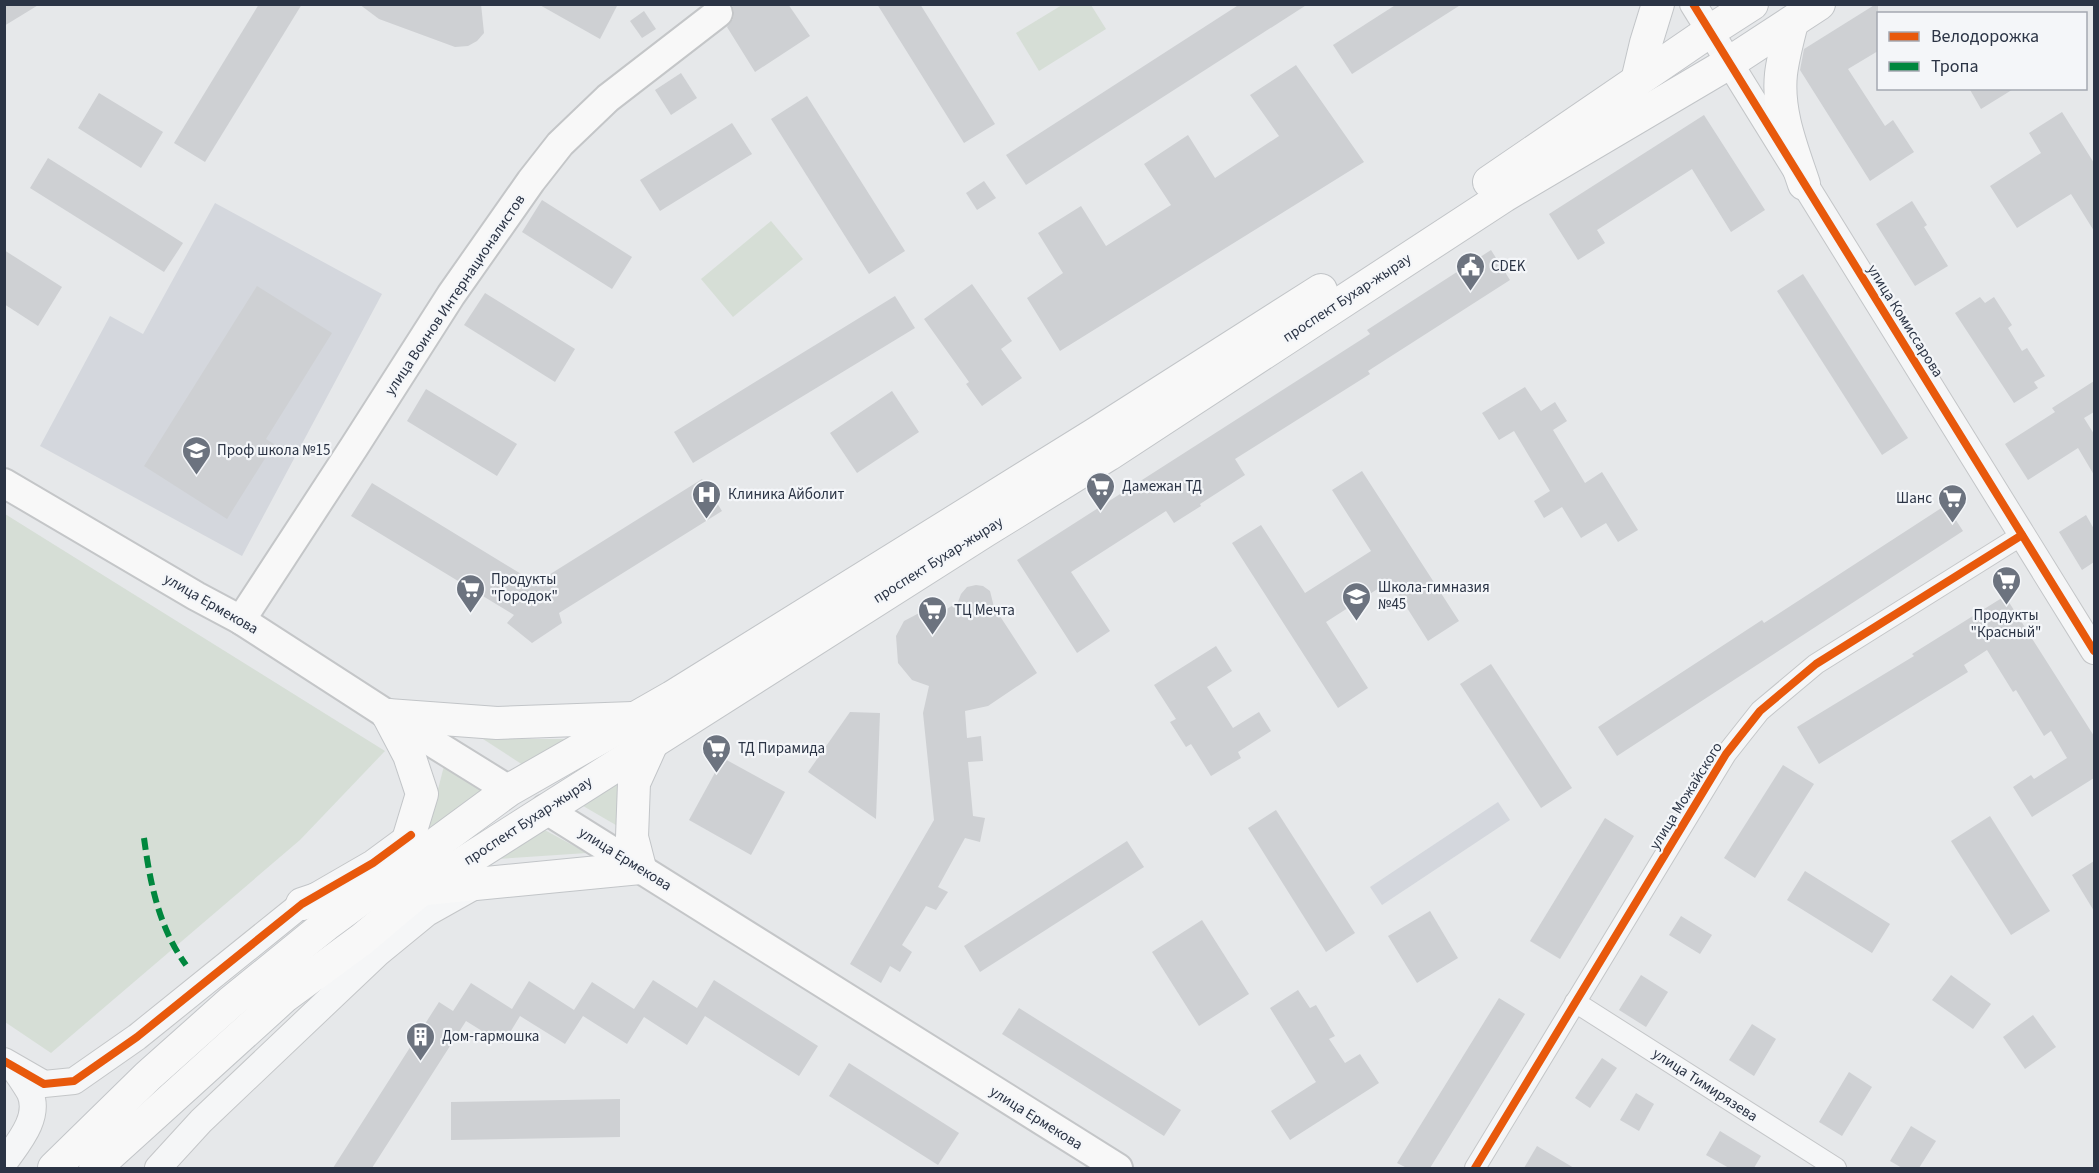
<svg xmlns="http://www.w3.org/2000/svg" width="2099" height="1173" font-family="'Source Sans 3',sans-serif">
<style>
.built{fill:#d4d7dd}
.green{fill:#d6ded6}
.building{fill:#ced0d3}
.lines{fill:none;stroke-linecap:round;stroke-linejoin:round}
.minor-casing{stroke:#c4c6c8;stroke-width:22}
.tertiary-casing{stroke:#c4c6c8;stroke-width:28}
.secondary-casing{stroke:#c4c6c8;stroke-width:32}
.primary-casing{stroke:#c2c5c8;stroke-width:34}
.minor{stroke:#f5f6f7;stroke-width:20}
.tertiary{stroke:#f5f6f7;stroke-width:26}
.secondary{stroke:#f8f8f8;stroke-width:28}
.primary{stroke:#f8f8f8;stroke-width:32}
.quiet{stroke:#00873e;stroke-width:6;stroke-dasharray:12 6;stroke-linecap:butt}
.cycleway-casing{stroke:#f4f6f9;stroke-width:11}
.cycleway{stroke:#e8590c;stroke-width:8}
.labels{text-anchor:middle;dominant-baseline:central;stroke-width:4.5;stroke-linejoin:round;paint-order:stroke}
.poi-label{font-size:15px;fill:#2b3445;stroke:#f4f6f9;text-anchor:start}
.street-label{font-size:15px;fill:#2b3445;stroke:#f4f6f9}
</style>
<rect width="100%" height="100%" fill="#e6e8ea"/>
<g class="built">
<path d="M215,203L382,294L242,556L40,446L110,316L143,334Z"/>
<path d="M1498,802L1510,820L1382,905L1370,887Z"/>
</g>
<g class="green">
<path d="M1062,5H1091L1106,29L1039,71L1016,33Z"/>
<path d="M771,221L803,259L733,317L701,279Z"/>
<path d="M5,514L385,751L300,840L51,1053L5,1022Z"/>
<path d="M483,739H571L526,767Z"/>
<path d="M444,766L487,792L426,836Z"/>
<path d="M628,774L621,828L578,803Z"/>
<path d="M541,828L587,853L497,859Z"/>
</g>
<g class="building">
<path d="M4,4H40L4,26Z"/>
<path d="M259,4H302L205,162L174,143Z"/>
<path d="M359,4H481L484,33L477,41L468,46L455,47L379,19Z"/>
<path d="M538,4H618L600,39Z"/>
<path d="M732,4H788L810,36L755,72L727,27L733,19L734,11Z"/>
<path d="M877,4H920L995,124L964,143Z"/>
<path d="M1240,4H1308L1026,185L1006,155Z"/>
<path d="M1397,4H1462L1352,74L1333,45Z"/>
<path d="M1876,4H1878V51L1848,69L1885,126L1893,120L1914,152L1870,181L1800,70L1804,49Z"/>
<path d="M644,11L656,29L642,38L630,21Z"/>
<path d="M1296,65L1364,162L1060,351L1027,298L1063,273L1038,233L1081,206L1106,246L1171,205L1144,164L1188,135L1215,178L1279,136L1250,95Z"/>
<path d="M681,73L697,98L671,115L655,90Z"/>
<path d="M1969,88H2015L1981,109Z"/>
<path d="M99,93L163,132L141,168L78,128Z"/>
<path d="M807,96L905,251L869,274L771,119Z"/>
<path d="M2062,112L2094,163V231L2071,194L2017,228L1990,186L2041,153L2029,133Z"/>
<path d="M1704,115L1765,210L1731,232L1692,169L1597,230L1605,243L1578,260L1549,214Z"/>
<path d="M732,123L752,154L660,211L640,180Z"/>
<path d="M48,158L183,243L164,272L30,188Z"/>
<path d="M984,181L996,198L977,210L966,193Z"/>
<path d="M542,200L632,257L612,289L522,232Z"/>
<path d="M1912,201L1927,225L1924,227L1948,266L1915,286L1876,224Z"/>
<path d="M4,250L62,287L38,326L4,304Z"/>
<path d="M1491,250L1510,280L1368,371L1370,374L1235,459L1245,475L1200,504L1201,506L1174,523L1166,511L1071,572L1110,631L1077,653L1017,560L1370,334L1367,330Z"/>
<path d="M1803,274L1908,438L1882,455L1777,291Z"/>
<path d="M972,284L1012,341L1001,349L1022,378L982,406L966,384L969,382L924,319Z"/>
<path d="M257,286L332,333L266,439L274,444L227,519L144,466Z"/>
<path d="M485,293L575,349L555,382L464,325Z"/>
<path d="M895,296L915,328L693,463L674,432Z"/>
<path d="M1980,297L1985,303L1994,297L2012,325L2008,328L2022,351L2027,348L2045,376L2034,382L2038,388L2014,403L1955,313Z"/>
<path d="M2094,381V412L2084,418L2094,434V475L2078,448L2028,480L2005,444L2055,412L2052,408Z"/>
<path d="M1525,387L1541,411L1555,402L1567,421L1553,430L1585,483L1602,472L1638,530L1618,542L1606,523L1581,538L1562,507L1544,518L1534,501L1550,491L1514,431L1499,440L1482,413Z"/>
<path d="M426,389L517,444L497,476L407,421Z"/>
<path d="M892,391L919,432L857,473L830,433Z"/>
<path d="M1362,471L1459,621L1428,641L1390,581L1326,622L1368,688L1338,708L1232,543L1261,525L1305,593L1371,551L1332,490Z"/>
<path d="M702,479L722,511L559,613L562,623L532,643L507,623L514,615L351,516L372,483L536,583Z"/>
<path d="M1946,505L1963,531L1617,756L1598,727L1762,620L1764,623Z"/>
<path d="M2086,515L2094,529V562L2082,570L2059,532Z"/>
<path d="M976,585L983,586L990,591L994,607L1037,673L988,706L965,711L967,738L981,736L983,761L968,762L973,816L985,818L980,842L965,838L938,887L948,892L936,910L926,906L902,945L912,952L900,972L890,966L881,983L850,964L934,820L923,713L929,686L912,680L898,663L896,636L904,621L923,611L942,612L958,602L961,594L967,587Z"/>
<path d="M2005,596L2094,736V778L2032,817L2013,787L2031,775L2034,779L2067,758L2051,731L2044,736L2016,690L2013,692L1987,650L1964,665L1968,672L1819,764L1797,727L1914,656L1912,654Z"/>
<path d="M1216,646L1232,671L1207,687L1233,728L1259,712L1271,731L1238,752L1241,758L1211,776L1191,744L1186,747L1170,722L1176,719L1154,685Z"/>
<path d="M1491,664L1572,788L1541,808L1460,684Z"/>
<path d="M850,712L880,713L876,819L808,772Z"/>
<path d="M723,758L785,792L751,855L689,820Z"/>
<path d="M1783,765L1814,784L1755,878L1724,858Z"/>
<path d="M1276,810L1355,933L1326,952L1248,828Z"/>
<path d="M1990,816L2050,911L2011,935L1951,841Z"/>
<path d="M1605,818L1634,836L1560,959L1530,941Z"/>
<path d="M1127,841L1144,867L980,972L964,946Z"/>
<path d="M2094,861V911L2072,875Z"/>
<path d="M1805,871L1890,924L1872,953L1787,900Z"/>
<path d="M1430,911L1458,958L1417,983L1388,936Z"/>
<path d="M1681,916L1712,935L1700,954L1669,935Z"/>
<path d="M1202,920L1249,994L1199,1026L1152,952Z"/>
<path d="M1641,975L1668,992L1646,1027L1619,1010Z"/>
<path d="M1951,975L1991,1004L1973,1029L1932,1000Z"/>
<path d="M653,980L697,1008L714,980L818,1046L799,1076L705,1016L687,1045L644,1017L627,1044L583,1016L565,1044L520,1016L503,1044L466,1021L372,1168H333L439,1002L453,1011L471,983L512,1009L529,981L574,1010L592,982L634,1009Z"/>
<path d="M1298,990L1310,1008L1316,1005L1335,1036L1329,1039L1345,1063L1360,1054L1379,1083L1290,1140L1271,1111L1316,1082L1270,1008Z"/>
<path d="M1499,998L1525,1014L1430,1168H1407L1397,1163Z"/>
<path d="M1019,1008L1181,1110L1164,1136L1002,1034Z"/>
<path d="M2033,1015L2056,1047L2025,1069L2003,1037Z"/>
<path d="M1752,1024L1776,1039L1754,1076L1729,1060Z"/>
<path d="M1602,1058L1617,1068L1590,1108L1575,1098Z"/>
<path d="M849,1063L959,1133L938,1165L829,1096Z"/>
<path d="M1849,1072L1872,1087L1842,1136L1819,1122Z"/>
<path d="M1636,1093L1654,1104L1639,1131L1620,1120Z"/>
<path d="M620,1099V1137L451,1140V1102Z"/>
<path d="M1911,1126L1936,1141L1919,1168H1902L1890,1161Z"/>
<path d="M1720,1131L1761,1156L1754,1168H1729L1706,1155Z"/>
<path d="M1537,1146L1574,1168H1524Z"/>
</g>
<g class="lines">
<defs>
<g id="minor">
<path d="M1575,1002L1836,1168"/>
<path d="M1475,1168L1726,754L1760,711L1816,664L2022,535"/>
</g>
<g id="tertiary">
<path d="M1693,4L2094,651"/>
<path d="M4,1061L44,1084L74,1081L137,1037L302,904L373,863L411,835"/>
<path d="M4,1163C17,1144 41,1118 30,1093C25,1084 19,1076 14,1068"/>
<path d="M158,1168L201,1121L377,954L427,913L475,886"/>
</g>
<g id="secondary">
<path d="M4,483L196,596L241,620L388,715L509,790"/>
<path d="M241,620L354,447L451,295L531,181L560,144L608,98L718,13"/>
<path d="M545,809L1118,1168"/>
</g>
<g id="primary">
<path d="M1792,23C1788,39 1783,57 1781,74C1777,112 1792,148 1804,184"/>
<path d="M1637,81L1646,43L1658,4"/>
<path d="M1489,182L1710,31L1752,4"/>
<path d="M388,715L497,723L633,718"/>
<path d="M388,715L409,755L422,794L398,873"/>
<path d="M425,889L640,868L632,837L634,783L653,741"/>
<path d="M302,904L371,881"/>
<path d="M54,1168L148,1076L231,1002L327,924L509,790L672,697L1095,434L1321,290"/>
<path d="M95,1168L285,996L361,940L422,889L985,531L1108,455L1504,196L1729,63L1819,4"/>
</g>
</defs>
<use href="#minor" class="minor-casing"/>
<use href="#tertiary" class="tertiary-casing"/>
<use href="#secondary" class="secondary-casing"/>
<use href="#primary" class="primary-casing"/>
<use href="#minor" class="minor"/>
<use href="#tertiary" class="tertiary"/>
<use href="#secondary" class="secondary"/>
<use href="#primary" class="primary"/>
<path class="quiet" d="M144,838C150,883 159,928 186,965"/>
<defs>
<g id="cycleway">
<path d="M1693,4L2094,651"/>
<path d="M4,1061L44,1084L74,1081L137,1037L302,904L373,863L411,835"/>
<path d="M1475,1168L1726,754L1760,711L1816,664L2022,535"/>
</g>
</defs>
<use href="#cycleway" class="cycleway-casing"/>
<use href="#cycleway" class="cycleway"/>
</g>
<defs>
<symbol id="civic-pin" viewBox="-11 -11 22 30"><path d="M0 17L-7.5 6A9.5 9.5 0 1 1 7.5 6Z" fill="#6c737f" stroke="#f4f6f9"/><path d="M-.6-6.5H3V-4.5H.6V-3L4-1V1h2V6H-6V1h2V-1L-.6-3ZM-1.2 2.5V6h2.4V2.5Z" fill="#fff"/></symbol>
<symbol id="university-pin" viewBox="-11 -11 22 30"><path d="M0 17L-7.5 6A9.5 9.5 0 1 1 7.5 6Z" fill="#6c737f" stroke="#f4f6f9"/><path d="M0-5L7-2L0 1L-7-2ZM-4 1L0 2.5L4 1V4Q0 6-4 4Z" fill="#fff"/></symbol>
<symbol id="supermarket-pin" viewBox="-11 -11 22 30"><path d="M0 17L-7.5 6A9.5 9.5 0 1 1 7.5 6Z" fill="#6c737f" stroke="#f4f6f9"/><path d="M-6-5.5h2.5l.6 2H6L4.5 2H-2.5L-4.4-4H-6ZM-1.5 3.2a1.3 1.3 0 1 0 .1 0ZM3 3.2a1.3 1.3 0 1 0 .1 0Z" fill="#fff"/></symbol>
<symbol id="hospital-pin" viewBox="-11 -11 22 30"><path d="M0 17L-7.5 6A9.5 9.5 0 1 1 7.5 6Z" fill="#6c737f" stroke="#f4f6f9"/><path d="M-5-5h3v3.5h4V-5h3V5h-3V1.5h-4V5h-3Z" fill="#fff"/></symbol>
<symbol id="school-pin" viewBox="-11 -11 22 30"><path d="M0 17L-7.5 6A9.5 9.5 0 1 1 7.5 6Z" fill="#6c737f" stroke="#f4f6f9"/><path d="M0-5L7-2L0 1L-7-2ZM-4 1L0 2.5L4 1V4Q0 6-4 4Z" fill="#fff"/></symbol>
<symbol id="building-pin" viewBox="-11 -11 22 30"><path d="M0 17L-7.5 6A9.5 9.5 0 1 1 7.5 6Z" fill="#6c737f" stroke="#f4f6f9"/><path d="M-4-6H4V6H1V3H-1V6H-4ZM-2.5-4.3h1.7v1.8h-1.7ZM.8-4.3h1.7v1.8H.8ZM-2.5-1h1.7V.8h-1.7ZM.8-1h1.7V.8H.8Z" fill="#fff"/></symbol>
</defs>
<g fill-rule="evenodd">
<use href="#civic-pin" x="1454" y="250" width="33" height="45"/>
<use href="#university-pin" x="180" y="434" width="33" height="45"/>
<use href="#supermarket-pin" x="1084" y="470" width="33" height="45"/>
<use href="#hospital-pin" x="690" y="478" width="33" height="45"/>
<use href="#supermarket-pin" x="1936" y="482" width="33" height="45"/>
<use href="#supermarket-pin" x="1990" y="564" width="33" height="45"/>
<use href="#supermarket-pin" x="454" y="572" width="33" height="45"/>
<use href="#school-pin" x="1340" y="580" width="33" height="45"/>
<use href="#supermarket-pin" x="916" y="594" width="33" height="45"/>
<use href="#supermarket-pin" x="700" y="732" width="33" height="45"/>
<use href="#building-pin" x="404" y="1020" width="33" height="45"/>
</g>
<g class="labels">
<g class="poi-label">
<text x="1491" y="266">CDEK</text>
<text x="217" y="450">Проф школа №15</text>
<text x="1122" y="486">Дамежан ТД</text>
<text x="728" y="494">Клиника Айболит</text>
<text x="1932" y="498" text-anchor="end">Шанс</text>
<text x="491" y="579">Продукты<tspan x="491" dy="17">"Городок"</tspan></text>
<text x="1378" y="587">Школа-гимназия<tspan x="1378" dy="17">№45</tspan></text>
<text x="954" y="610">ТЦ Мечта</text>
<text x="2006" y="615" text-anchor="middle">Продукты<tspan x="2006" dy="17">"Красный"</tspan></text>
<text x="738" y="748">ТД Пирамида</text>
<text x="442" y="1036">Дом-гармошка</text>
</g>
<g class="street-label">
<text transform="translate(455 295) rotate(-56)">улица Воинов Интернационалистов</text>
<text transform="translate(1347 298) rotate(-33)">проспект Бухар-жырау</text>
<text transform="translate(1905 321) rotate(58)">улица Комиссарова</text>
<text transform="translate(938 560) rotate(-32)">проспект Бухар-жырау</text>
<text transform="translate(211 604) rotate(30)">улица Ермекова</text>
<text transform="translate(1686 796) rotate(-58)">улица Можайского</text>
<text transform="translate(528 821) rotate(-33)">проспект Бухар-жырау</text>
<text transform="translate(625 859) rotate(32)">улица Ермекова</text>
<text transform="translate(1705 1085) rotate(33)">улица Тимирязева</text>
<text transform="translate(1036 1118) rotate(32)">улица Ермекова</text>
</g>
</g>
<rect width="2099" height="1173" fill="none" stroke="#2b3445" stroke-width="12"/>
<rect x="1877" y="12" width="210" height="78" fill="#f4f6f9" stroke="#a4a8b1" stroke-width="1.5"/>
<rect x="1889" y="32" width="30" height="9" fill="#e8590c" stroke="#a4a8b1" stroke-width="1.5"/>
<text x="1931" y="42" font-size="18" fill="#2b3445">Велодорожка</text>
<rect x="1889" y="62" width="30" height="9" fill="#00873e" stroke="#a4a8b1" stroke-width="1.5"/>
<text x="1931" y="72" font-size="18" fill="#2b3445">Тропа</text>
</svg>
